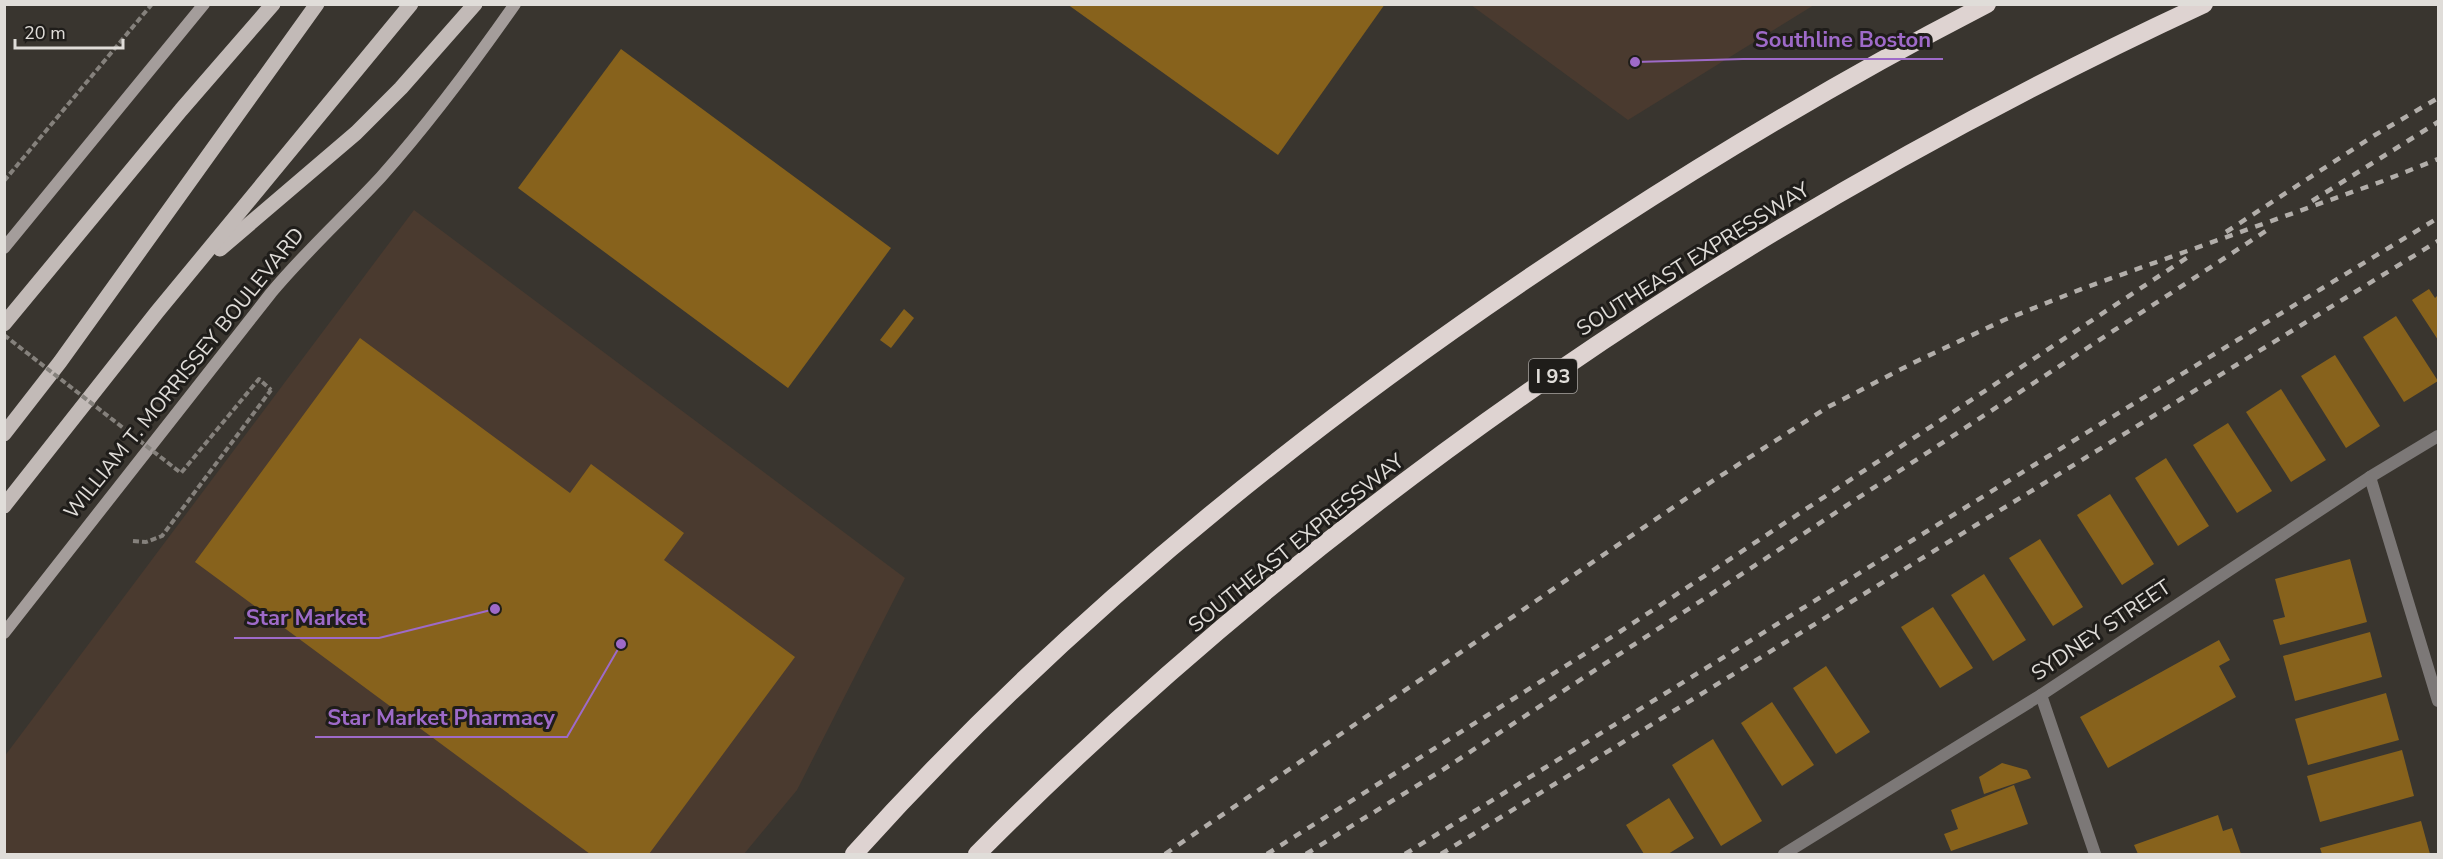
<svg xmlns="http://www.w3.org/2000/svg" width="2443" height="859" font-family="'Nunito Sans',sans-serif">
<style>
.commercial{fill:#4a3a2f}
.building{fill:#87621c}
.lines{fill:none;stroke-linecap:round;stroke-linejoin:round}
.path{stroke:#85817c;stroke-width:4;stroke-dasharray:6 3;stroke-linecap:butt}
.street{stroke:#7c7877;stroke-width:12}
.secondary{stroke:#a49d9b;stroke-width:12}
.primary{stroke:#c2bab7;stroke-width:15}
.highway{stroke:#ded3d1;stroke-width:18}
.rail{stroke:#b2aeaa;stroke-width:4.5;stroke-dasharray:8 8;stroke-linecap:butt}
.path-bridge{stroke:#85817c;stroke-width:4;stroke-dasharray:6 3;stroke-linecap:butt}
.labels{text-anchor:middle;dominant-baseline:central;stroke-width:6;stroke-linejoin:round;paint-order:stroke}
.shield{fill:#1f1d1a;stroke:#a6a3a0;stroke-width:1.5}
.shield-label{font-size:20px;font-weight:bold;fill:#e0ddd9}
.street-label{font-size:21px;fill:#e0ddd9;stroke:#1f1d1a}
.leader{fill:none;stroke:#9e6ac8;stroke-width:2}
.callout-dot{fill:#9e6ac8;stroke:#1f1d1a;stroke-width:2}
.callout-label{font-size:22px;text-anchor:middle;font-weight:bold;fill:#9e6ac8;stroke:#1f1d1a;stroke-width:6;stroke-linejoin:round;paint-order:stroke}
</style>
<rect width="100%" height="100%" fill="#39352f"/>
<g class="commercial">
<path d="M1471,5H1814L1628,120Z"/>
<path d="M414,210L905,578L797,790L744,854H5L4,757Z"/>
</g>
<g class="building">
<path d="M1067,4H1385L1278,155Z"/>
<path d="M621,49L891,248L788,388L518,188Z"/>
<path d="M2429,289L2435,298L2438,295V340L2412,300Z"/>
<path d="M904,309L914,318L891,348L880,340Z"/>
<path d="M2396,316L2438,381L2404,402L2363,337Z"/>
<path d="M360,338L570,493L591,464L684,533L664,560L795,657L649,854H590L195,562Z"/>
<path d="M2335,355L2380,426L2346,448L2301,376Z"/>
<path d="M2281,389L2326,460L2291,482L2246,412Z"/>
<path d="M2228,423L2272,491L2237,513L2193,445Z"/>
<path d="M2166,458L2209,526L2178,546L2135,478Z"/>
<path d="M2110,494L2154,564L2122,585L2077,515Z"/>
<path d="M2040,539L2083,607L2053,626L2009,558Z"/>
<path d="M2350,559L2367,622L2280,645L2273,620L2285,617L2275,579Z"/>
<path d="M1984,574L2026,640L1993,661L1951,595Z"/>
<path d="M1933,607L1973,668L1940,688L1901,627Z"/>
<path d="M2370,632L2382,677L2295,701L2283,656Z"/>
<path d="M2219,640L2230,660L2219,666L2236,697L2108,768L2080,717Z"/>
<path d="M1826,666L1870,732L1836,754L1793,688Z"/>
<path d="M2386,693L2399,740L2308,765L2295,719Z"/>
<path d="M1772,702L1814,765L1782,786L1741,723Z"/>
<path d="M1713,739L1762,821L1721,846L1672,765Z"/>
<path d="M2402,750L2414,796L2320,822L2307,776Z"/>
<path d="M2002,763L2027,770L2031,778L1984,794L1979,777Z"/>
<path d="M2014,785L2028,824L1951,851L1944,834L1958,829L1951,810Z"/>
<path d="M1669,798L1694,838L1668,854H1644L1626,825Z"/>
<path d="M2218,815L2223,831L2232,828L2241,854H2138L2134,845Z"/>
<path d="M2421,821L2430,854H2322L2320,848Z"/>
</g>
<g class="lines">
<g class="path">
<path d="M4,181L152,4"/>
<path d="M133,541L146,542L162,536L271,390"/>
</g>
<g class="street">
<path d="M2370,477L2438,701"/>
<path d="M2041,695L2095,854"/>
<path d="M1784,854L2041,695L2370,477L2438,436"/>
</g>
<g class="secondary">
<path d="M4,248L204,4"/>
<path d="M4,633L271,293C305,252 345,216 381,177C429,123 473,64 515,4"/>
</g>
<g class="primary">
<path d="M220,249L356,133L401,88L475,4"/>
<path d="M4,324L181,110L273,4"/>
<path d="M4,434L60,362L317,4"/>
<path d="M4,506L157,312L411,4"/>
</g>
<g class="highway">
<path d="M854,854C1073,610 1335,402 1610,224C1732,145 1857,71 1987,4"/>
<path d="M977,854C1329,500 1751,214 2204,4"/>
</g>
<g class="rail">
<path d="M2312,201L2438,122"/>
<path d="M2226,232L2375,135L2438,98"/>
<path d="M1165,854L1697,491L1828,407L1915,362L2004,320L2084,288L2383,181L2438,159"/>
<path d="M1267,854L1621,631L2191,255"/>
<path d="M1306,854L1444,769L2272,227"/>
<path d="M1405,854C1750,642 2092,427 2438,218"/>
<path d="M1441,854L2438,241"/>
</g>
<path class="path-bridge" d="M4,335L181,473L259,379L271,390"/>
</g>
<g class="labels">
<rect class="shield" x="1529" y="359" width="48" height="34" rx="4.5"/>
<g class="shield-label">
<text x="1553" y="376">I 93</text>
</g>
<g class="street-label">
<text transform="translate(1693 259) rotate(-32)">SOUTHEAST EXPRESSWAY</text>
<text transform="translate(184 373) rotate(-51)">WILLIAM T. MORRISSEY BOULEVARD</text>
<text transform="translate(1296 543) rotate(-39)">SOUTHEAST EXPRESSWAY</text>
<text transform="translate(2101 630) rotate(-34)">SYDNEY STREET</text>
</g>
</g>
<path class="leader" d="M1635 62L1743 59H1943M495 609L379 638H234M621 644L567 737H315"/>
<g class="callout-dot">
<circle cx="1635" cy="62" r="6"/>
<circle cx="495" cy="609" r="6"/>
<circle cx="621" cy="644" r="6"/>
</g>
<g class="callout-label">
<text x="1843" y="47">Southline Boston</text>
<text x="306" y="625">Star Market</text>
<text x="441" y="725">Star Market Pharmacy</text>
</g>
<rect width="2443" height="859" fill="none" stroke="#e0ddd9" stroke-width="12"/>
<path d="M15 39v9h108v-9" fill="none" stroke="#e0ddd9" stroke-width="3"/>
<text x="24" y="39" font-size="18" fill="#e0ddd9" stroke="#1f1d1a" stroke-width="4.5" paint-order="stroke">20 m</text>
</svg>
